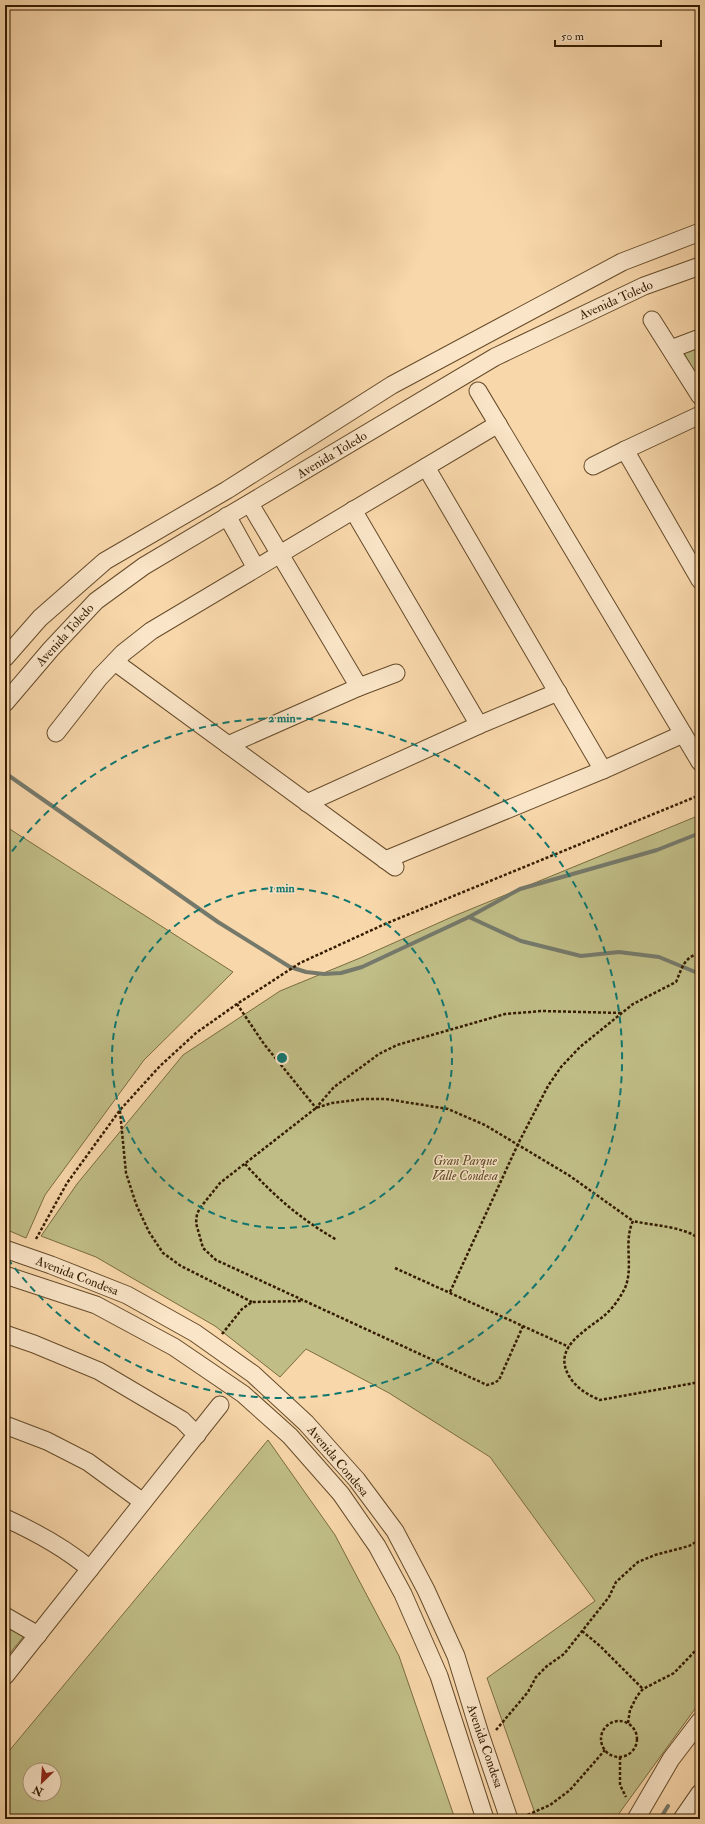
<svg xmlns="http://www.w3.org/2000/svg" width="705" height="1824" font-family="'IM FELL Double Pica',serif">
<style>
.green{fill:#c0bd86;stroke:#7a6c43;fill-rule:evenodd}
.lines{fill:none;stroke-linecap:round;stroke-linejoin:round}
.stream{stroke:#75796b;stroke-width:4}
.minor-casing{stroke:#664b2a;stroke-width:19}
.path{stroke:#351c00;stroke-width:2.5;stroke-dasharray:3 2;stroke-linecap:butt}
.minor{stroke:#fae5c8;stroke-width:17}
.ring{fill:none;stroke:#0f766e;stroke-width:2;stroke-dasharray:7 5}
.labels{text-anchor:middle;dominant-baseline:central;stroke-width:3;stroke-linejoin:round;paint-order:stroke}
.street-label{font-size:13px;fill:#351c00;stroke:#fae5c8}
.park-label{font-size:13px;font-style:italic;fill:#5f4c28;stroke:#fae5c8}
.centre{fill:#0f766e;stroke:#fae5c8;stroke-width:2}
.ring-label{font-size:12px;text-anchor:middle;font-weight:bold;fill:#0f766e;stroke:#fae5c8;stroke-width:3;stroke-linejoin:round;paint-order:stroke}
</style>
<rect width="100%" height="100%" fill="#f8d7aa"/>
<filter id="stains"><feTurbulence type="fractalNoise" baseFrequency=".005" numOctaves="4"/><feColorMatrix values="0 0 0 0 .2 0 0 0 0 .09 0 0 0 0 .02 0 0 0 .5 -.17"/></filter>
<radialGradient id="worn" r=".72"><stop offset=".6" stop-color="#630" stop-opacity="0"/><stop offset="1" stop-color="#630" stop-opacity=".3"/></radialGradient>
<g class="green">
<path d="M700,347V382L684,353Z"/>
<path d="M700,815V1702L615,1819H537L487,1678L595,1601L490,1457L389,1393L306,1349L280,1377L215,1326L96,1257L41,1236L77,1184L183,1055L280,991L360,958L454,916Z"/>
<path d="M5,826L233,972L144,1060L45,1195L26,1238L5,1229Z"/>
<path d="M268,1440L335,1535L399,1656L455,1819H5V1754L9,1751ZM30,1770H54V1794H30Z"/>
<path d="M5,1627L24,1636L5,1659Z"/>
</g>
<g class="lines">
<g class="stream">
<path d="M5,773L218,922L290,967L306,972L324,974L341,973L362,967L469,917L521,941L581,956L619,952L659,957L700,974"/>
<path d="M469,917L520,889L657,850L700,833"/>
<path d="M660,1819L668,1806"/>
</g>
<defs>
<g id="minor">
<path d="M652,320L700,396"/>
<path d="M671,349L700,338"/>
<path d="M478,391L700,762"/>
<path d="M700,415L625,450L700,580"/>
<path d="M593,466L625,450"/>
<path d="M426,467L603,770"/>
<path d="M250,504L359,687L396,673"/>
<path d="M353,510L479,725"/>
<path d="M227,516L256,568"/>
<path d="M5,658L40,618L105,561L227,490L392,385L622,262L700,232"/>
<path d="M115,662L395,867"/>
<path d="M5,703L51,649L96,601L144,566L495,357L644,286L700,266"/>
<path d="M56,733L100,677L123,653L151,631L498,424"/>
<path d="M228,745L359,687"/>
<path d="M307,803L479,725L558,692"/>
<path d="M385,860L603,770L683,734"/>
<path d="M5,1249L51,1265L127,1295L195,1333L253,1374L306,1423L357,1480L395,1531L426,1590L456,1656L480,1734L509,1819"/>
<path d="M5,1275L96,1305L174,1347L243,1394L290,1436L341,1494L377,1546L403,1594L439,1676L485,1819"/>
<path d="M5,1334L34,1344L99,1371L182,1420L197,1435"/>
<path d="M5,1425L47,1441L88,1462L143,1502"/>
<path d="M5,1518C36,1532 64,1547 90,1569"/>
<path d="M5,1616L38,1635"/>
<path d="M5,1676L220,1405"/>
<path d="M636,1819L671,1759L700,1721"/>
<path d="M682,1819L700,1793"/>
</g>
</defs>
<use href="#minor" class="minor-casing"/>
<g class="path">
<path d="M621,1013L542,1011L505,1014L397,1045L379,1054L334,1087L316,1108L264,1044L237,1004L300,963L385,924L700,795"/>
<path d="M120,1111L126,1173L136,1204L149,1232L163,1253L181,1266L252,1302"/>
<path d="M245,1164C273,1195 300,1219 337,1240"/>
<path d="M36,1239L67,1183L120,1110L160,1066L196,1033L237,1004"/>
<path d="M700,1239C682,1226 655,1226 633,1221C623,1242 634,1267 625,1288C620,1298 613,1308 605,1315C586,1331 552,1347 569,1376C576,1388 588,1395 600,1400L700,1382"/>
<path d="M395,1268L569,1347"/>
<path d="M450,1292L518,1144L548,1086L561,1067L580,1047L633,1004L676,982C682,968 684,957 700,953"/>
<path d="M523,1326L499,1380L494,1383L487,1385L216,1260L203,1248L196,1223L197,1214L200,1208L220,1183L316,1108L332,1103L363,1099H386L448,1109L485,1125L570,1176L633,1221"/>
<path d="M222,1334L242,1309L252,1302L303,1301"/>
<path d="M582,1631L600,1646L643,1689"/>
<circle cx="619" cy="1739" r="18"/>
<path d="M628,1723L630,1710L637,1696L643,1689L674,1673L700,1646"/>
<path d="M496,1730L528,1692L536,1677L547,1666L564,1654L609,1597L616,1582L638,1562L655,1555L689,1546L696,1542L700,1534"/>
<path d="M620,1757V1785L626,1797"/>
<path d="M523,1817L550,1805L570,1790L605,1750"/>
</g>
<use href="#minor" class="minor"/>
</g>
<g class="ring">
<circle cx="282" cy="1058" r="170"/>
<path d="M5 861A340 340 0 1 1 5 1255"/>
</g>
<g class="labels">
<g class="street-label">
<text transform="translate(616 300) rotate(-24)">Avenida Toledo</text>
<text transform="translate(332 455) rotate(-31)">Avenida Toledo</text>
<text transform="translate(65 635) rotate(-48)">Avenida Toledo</text>
<text transform="translate(77 1276) rotate(21)">Avenida Condesa</text>
<text transform="translate(338 1461) rotate(50)">Avenida Condesa</text>
<text transform="translate(485 1746) rotate(71)">Avenida Condesa</text>
</g>
<g class="park-label">
<text x="465" y="1161">Gran Parque<tspan x="465" dy="15">Valle Condesa</tspan></text>
</g>
</g>
<circle cx="282" cy="1058" r="6" class="centre"/>
<g class="ring-label">
<text x="282" y="722">2 min</text>
<text x="282" y="892">1 min</text>
</g>
<rect width="705" height="1824" fill="none" stroke="#f8d7aa" stroke-width="20"/>
<rect x="6" y="6" width="693" height="1812" fill="none" stroke="#351c00" stroke-width="2"/>
<rect x="10" y="10" width="685" height="1804" fill="none" stroke="#351c00"/>
<g transform="translate(42 1782) rotate(205)"><circle r="19" fill="#fae5c8" stroke="#ab9578"/>
<path d="M0-3L7 15L0 10L-7 15Z" fill="#8f2418"/>
<text y="-6" font-size="11" font-weight="bold" text-anchor="middle" fill="#351c00">N</text>
</g>
<path d="M555 40v6h106v-6" fill="none" stroke="#351c00" stroke-width="2"/>
<text x="561" y="40" font-size="12" fill="#351c00" stroke="#fae5c8" stroke-width="3" paint-order="stroke">50 m</text>
<rect width="100%" height="100%" filter="url(#stains)"/>
<rect width="100%" height="100%" fill="url(#worn)"/>
</svg>
